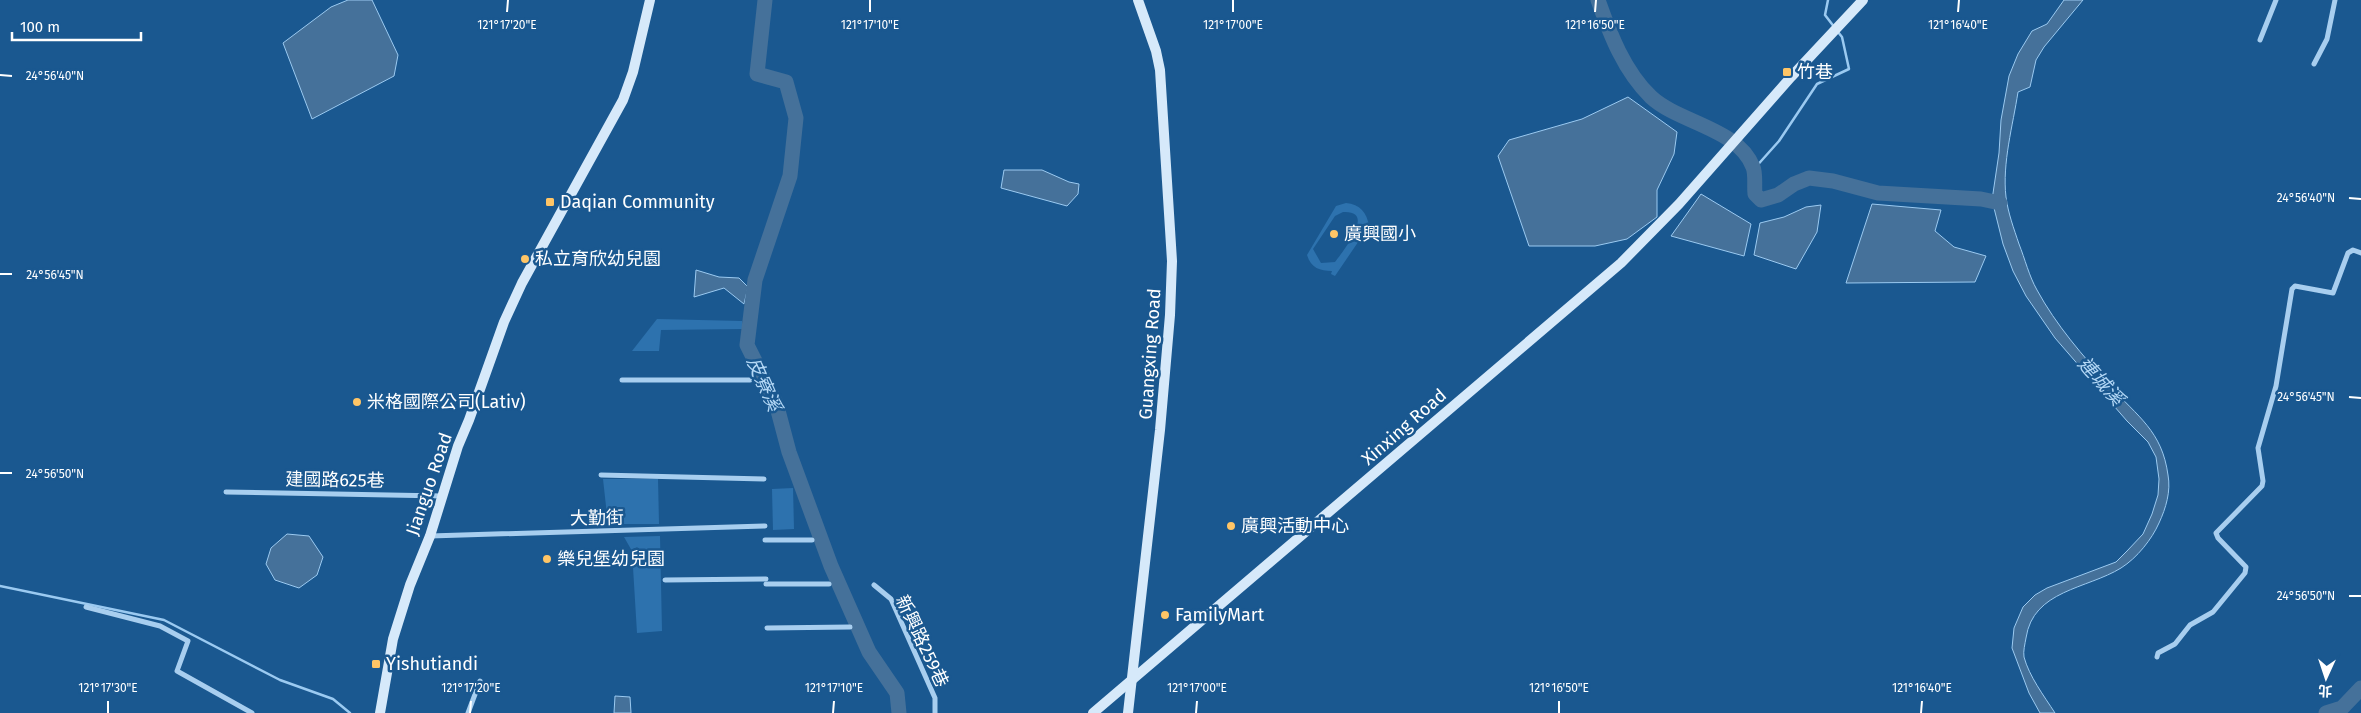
<svg xmlns="http://www.w3.org/2000/svg" width="2361" height="713" font-family="'Fira Sans','Noto Sans TC',sans-serif">
<style>
.green{fill:#2d72ae;fill-rule:evenodd}
.water{fill:#45719a;stroke:#9bcaf1}
.lines{fill:none;stroke-linecap:round;stroke-linejoin:round}
.stream{stroke:#9bcaf1;stroke-width:2.5}
.river{stroke:#45719a;stroke-width:15}
.street{stroke:#a8ceef;stroke-width:5}
.secondary{stroke:#d6e9fa;stroke-width:10}
.ticks{fill:none;stroke:#fff;stroke-width:2}
.poi-dot{fill:#ffc566;stroke:#1a5890;stroke-width:2}
.labels{text-anchor:middle;dominant-baseline:central;stroke-width:5;stroke-linejoin:round;paint-order:stroke}
.poi-label{font-size:18px;fill:#fff;stroke:#1a5890;text-anchor:start}
.street-label{font-size:18px;fill:#fff;stroke:#1a5890}
.water-label{font-size:19px;font-style:italic;fill:#b4d8f6;stroke:#1a5890}
.ticks-label{font-size:12px;text-anchor:middle;fill:#fff;stroke:#1a5890;stroke-width:5;stroke-linejoin:round;paint-order:stroke}
</style>
<rect width="100%" height="100%" fill="#1a5890"/>
<g class="green">
<path d="M1346,203C1360,204 1367,213 1369,226L1335,276L1331,274L1332,271C1320,271 1311,268 1307,255L1336,206ZM1343,212C1377,210 1343,251 1335,262L1321,263L1313,249L1335,216Z"/>
<path d="M657,319L742,321V329L661,330L659,351H632Z"/>
<path d="M603,479H658L659,524H608Z"/>
<path d="M793,488L794,529L773,530L772,489Z"/>
<path d="M660,536L662,631L637,633L632,551L624,537Z"/>
</g>
<g class="water">
<path d="M348,0H372L398,55L394,76L312,119L283,43L331,7Z"/>
<path d="M2064,0H2083L2044,47L2036,60L2030,87L2018,92C2013,125 2002,163 2006,197C2008,213 2014,229 2019,244C2025,259 2029,276 2037,290C2056,325 2083,356 2110,386C2138,417 2162,431 2168,475C2171,491 2166,508 2159,523C2152,539 2137,558 2121,568C2087,589 2033,590 2026,638C2025,644 2023,651 2024,657C2029,676 2044,696 2055,713H2040L2029,693L2012,648L2014,628L2023,607L2035,595L2047,588L2116,562L2127,551L2143,534L2152,514L2158,495L2159,479L2156,457L2148,442L2127,421L2055,338L2026,296L2013,271L2003,244L1992,200L1999,153L2001,120L2009,76L2018,54L2032,31L2047,24Z"/>
<path d="M1628,97L1677,132L1674,154L1657,190V217L1627,239L1595,246H1529L1498,156L1509,140L1582,119Z"/>
<path d="M1004,170H1042L1069,182L1079,184L1078,194L1067,206L1001,188Z"/>
<path d="M1701,194L1751,224L1744,256L1671,236Z"/>
<path d="M1872,204L1941,210L1935,231L1954,247L1986,256L1975,282L1846,283Z"/>
<path d="M1821,205L1817,232L1796,269L1754,255L1760,223L1784,217L1806,207Z"/>
<path d="M696,270L719,277L739,278L748,287L744,304L724,288L694,297Z"/>
<path d="M287,534L309,536L323,557L317,575L299,588L275,580L266,564L271,548Z"/>
<path d="M615,696L630,697L631,713H614Z"/>
</g>
<g class="lines">
<g class="stream">
<path d="M1828,0L1825,15L1835,28"/>
<path d="M1754,169L1779,141L1817,84L1849,69L1842,37L1838,32"/>
<path d="M0,586L164,620L280,680L333,699L350,713"/>
</g>
<g class="river">
<path d="M765,0L757,74L786,82L796,118L790,176L755,280L747,345L776,403L789,452L831,566L869,652L897,693L899,713"/>
<path d="M1598,0C1610,34 1624,71 1651,97C1679,123 1738,128 1753,167C1756,174 1754,186 1755,194L1761,200L1778,195L1794,184L1809,178L1833,181L1878,193L1981,199L2000,203"/>
<path d="M2326,713L2342,708L2361,688"/>
</g>
<g class="street">
<path d="M2260,40L2276,0"/>
<path d="M2314,64L2327,39L2335,0"/>
<path d="M622,380H750"/>
<path d="M601,475L764,479"/>
<path d="M226,492L443,496"/>
<path d="M430,536L765,526"/>
<path d="M765,540H812"/>
<path d="M665,580L766,579"/>
<path d="M766,584H829"/>
<path d="M874,585L891,599L935,698V713"/>
<path d="M86,607L160,626L188,641L177,671L252,713"/>
<path d="M767,628L850,627"/>
<path d="M2157,657L2158,653L2175,644L2190,625L2213,612L2245,573L2246,567L2218,538L2216,533L2262,486L2263,481L2258,448L2276,386L2292,289L2295,286L2333,293L2348,253L2353,250L2361,253"/>
<path d="M468,713L480,681"/>
</g>
<g class="secondary">
<path d="M380,713L393,639L410,585L430,536L458,446L469,420L504,322L522,283L623,100L633,72L650,0"/>
<path d="M1093,713L1621,263L1679,204L1791,77L1863,0"/>
<path d="M1128,713L1160,430L1170,315L1172,261L1160,70L1156,51L1138,0"/>
</g>
</g>
<path class="ticks" d="M507,12L508,0M870,12V0M1233,12V0M1595,12L1596,0M1958,12L1959,0M0,75L12,76M2349,198L2361,199M0,274H12M2349,397L2361,398M0,473H12M2349,596H2361M108,713V701M470,713L471,701M833,713L834,701M1196,713L1197,701M1559,713V701M1921,713L1922,701"/>
<g class="poi-dot">
<rect x="1782" y="67" width="10" height="10" rx="2.5"/>
<rect x="545" y="197" width="10" height="10" rx="2.5"/>
<circle cx="1334" cy="234" r="5"/>
<circle cx="525" cy="259" r="5"/>
<circle cx="357" cy="402" r="5"/>
<circle cx="1231" cy="526" r="5"/>
<circle cx="547" cy="559" r="5"/>
<circle cx="1165" cy="615" r="5"/>
<rect x="371" y="659" width="10" height="10" rx="2.5"/>
</g>
<g class="labels">
<g class="poi-label">
<text x="1797" y="72">竹巷</text>
<text x="560" y="202">Daqian Community</text>
<text x="1344" y="234">廣興國小</text>
<text x="535" y="259">私立育欣幼兒園</text>
<text x="367" y="402">米格國際公司(Lativ)</text>
<text x="1241" y="526">廣興活動中心</text>
<text x="557" y="559">樂兒堡幼兒園</text>
<text x="1175" y="615">FamilyMart</text>
<text x="386" y="664">Yishutiandi</text>
</g>
<g class="street-label">
<text transform="translate(1150 354) rotate(-86)">Guangxing Road</text>
<text transform="translate(1404 427) rotate(-41)">Xinxing Road</text>
<text transform="translate(335 480) rotate(1)">建國路625巷</text>
<text transform="translate(429 484) rotate(-71)">Jianguo Road</text>
<text transform="translate(597 518) rotate(-1)">大勤街</text>
<text transform="translate(922 641) rotate(65)">新興路259巷</text>
</g>
<g class="water-label">
<text transform="translate(2101 381) rotate(48)">連城溪</text>
<text transform="translate(764 384) rotate(66)">皮寮溪</text>
</g>
</g>
<g class="ticks-label">
<text x="507" y="29">121°17'20"E</text>
<text x="870" y="29">121°17'10"E</text>
<text x="1233" y="29">121°17'00"E</text>
<text x="1595" y="29">121°16'50"E</text>
<text x="1958" y="29">121°16'40"E</text>
<text x="55" y="80">24°56'40"N</text>
<text x="2306" y="202">24°56'40"N</text>
<text x="55" y="279">24°56'45"N</text>
<text x="2306" y="401">24°56'45"N</text>
<text x="55" y="478">24°56'50"N</text>
<text x="2306" y="600">24°56'50"N</text>
<text x="108" y="692">121°17'30"E</text>
<text x="471" y="692">121°17'20"E</text>
<text x="834" y="692">121°17'10"E</text>
<text x="1197" y="692">121°17'00"E</text>
<text x="1559" y="692">121°16'50"E</text>
<text x="1922" y="692">121°16'40"E</text>
</g>
<g transform="translate(2326 678) rotate(183)" stroke="#1a5890" stroke-width="4" paint-order="stroke">
<path d="M0-4L9 19L0 12L-9 19Z" fill="#ffffff"/>
<text y="-8" font-size="14" font-weight="bold" text-anchor="middle" fill="#ffffff">北</text>
</g>
<path d="M12 32v8h129v-8" fill="none" stroke="#ffffff" stroke-width="2.5"/>
<text x="20" y="32" font-size="15" fill="#ffffff" stroke="#1a5890" stroke-width="4" paint-order="stroke">100 m</text>
</svg>
